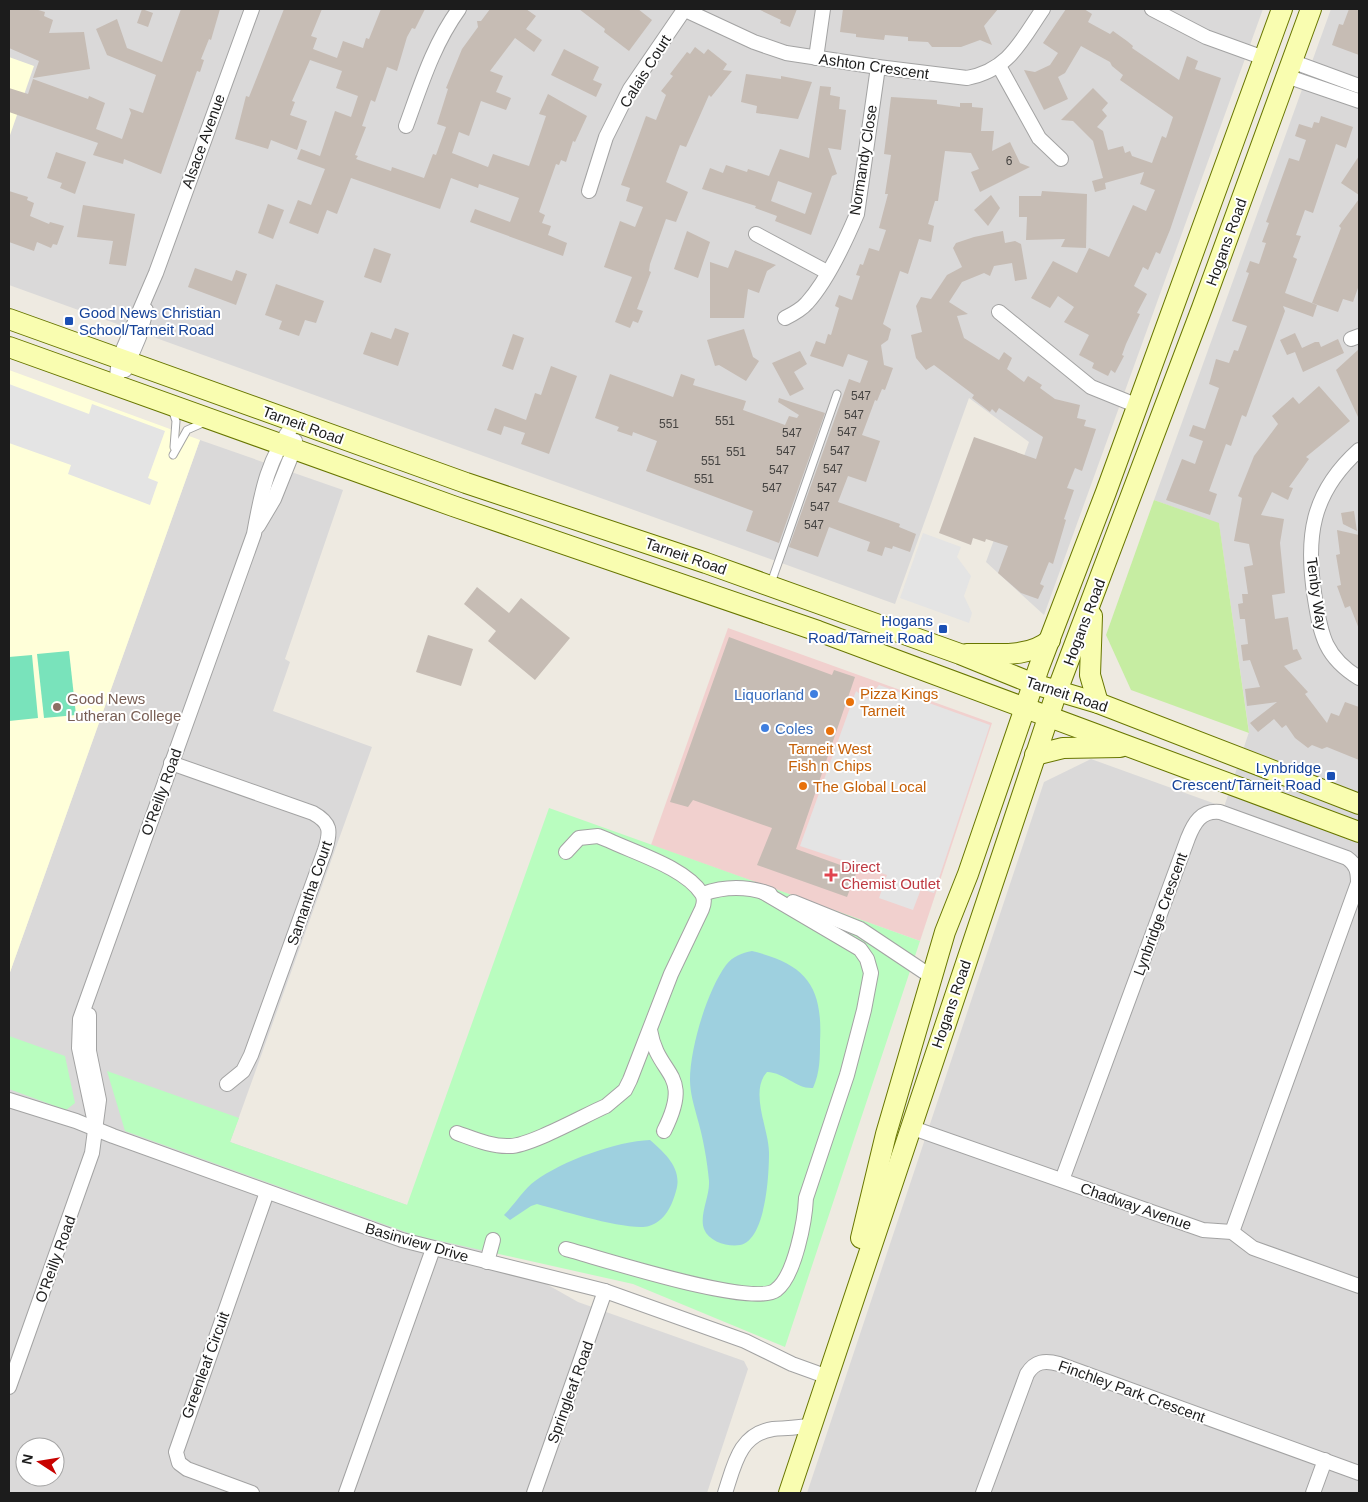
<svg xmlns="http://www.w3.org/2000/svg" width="1368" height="1502" font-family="Arial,sans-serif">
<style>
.residential{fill:#dad9d9;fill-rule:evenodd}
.commercial{fill:#f1d0ce}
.education{fill:#ffffd9}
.grass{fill:#c6eda2}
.park{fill:#b9fdbf}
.pitch{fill:#79e3bb}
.parking{fill:#e4e4e4}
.water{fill:#9ed0df}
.building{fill:#c6bcb4;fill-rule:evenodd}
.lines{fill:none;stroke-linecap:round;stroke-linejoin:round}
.lane-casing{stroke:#a3a3a3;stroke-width:9}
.street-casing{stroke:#a3a3a3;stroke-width:16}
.secondary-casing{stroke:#687600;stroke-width:22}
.lane{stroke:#fff;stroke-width:7}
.street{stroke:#fff;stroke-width:14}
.secondary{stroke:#f9fdb0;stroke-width:20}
.transit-dot{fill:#1a4fb4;stroke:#fff;stroke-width:2}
.shop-dot{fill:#3f7fe0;stroke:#fff;stroke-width:2}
.food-dot{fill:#e8710a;stroke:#fff;stroke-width:2}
.education-dot{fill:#8d6e63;stroke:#fff;stroke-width:2}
.health-dot{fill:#e0444e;stroke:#fff;stroke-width:2}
.labels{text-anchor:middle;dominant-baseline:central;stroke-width:4;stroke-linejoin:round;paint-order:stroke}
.number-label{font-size:12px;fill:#464442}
.street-label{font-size:15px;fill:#1c1c1c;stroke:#fff}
.transit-label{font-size:15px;fill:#164399;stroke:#fff;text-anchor:end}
.food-label{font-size:15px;fill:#c56008;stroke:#fff;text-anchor:start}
.shop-label{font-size:15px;fill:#366cbe;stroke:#fff;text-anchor:end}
.education-label{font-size:15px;fill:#785e54;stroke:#fff;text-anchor:start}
.health-label{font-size:15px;fill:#be3a42;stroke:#fff;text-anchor:start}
</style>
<rect width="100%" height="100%" fill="#eeeae1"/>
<g class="residential">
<path d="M9,9H1263L1044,615L986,562L1029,442L969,398L895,604L9,285Z"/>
<path d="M1331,9H1359V1493H807L1044,782L1091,759L1224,807L1249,732L1219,524L1154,500Z"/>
<path d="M200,440L343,490L285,659L290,662L273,711L372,747L230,1142L407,1205L578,1302L744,1361L748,1369L707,1493H9V975ZM25,1447H55V1477H25Z"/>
</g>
<path class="commercial" d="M728,628L992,723L920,941L651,845Z"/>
<g class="education">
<path d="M9,57L34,66L9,138Z"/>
<path d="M9,370L200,440L9,975Z"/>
</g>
<path class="grass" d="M1154,500L1219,523L1249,733L1131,690L1106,635Z"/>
<g class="park">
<path d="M549,808L920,941L785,1347L633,1284L414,1235L125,1131L107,1071L239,1118L230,1142L407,1205Z"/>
<path d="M9,1036L65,1056L75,1103L66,1110L9,1089Z"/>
</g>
<g class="pitch">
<path d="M69,651L76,715L44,718L37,654Z"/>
<path d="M32,655L38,718L9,721V657Z"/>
</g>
<g class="parking">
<path d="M9,384L89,414L92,404L165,431L148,478L158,482L150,505L68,474L71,465L9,443Z"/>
<path d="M923,533L961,547L957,557L971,576L964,596L972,613L969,623L900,598Z"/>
<path d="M879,685L990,725L934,893L921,889L913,910L879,898L887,875L800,846L856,691L867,699Z"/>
</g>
<g class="water">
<path d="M752,951C806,964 823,986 820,1042C820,1057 820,1073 813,1088C796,1089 786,1073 767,1072C749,1092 769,1129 769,1153C769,1174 766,1240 740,1245C728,1247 709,1242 704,1229C699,1215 710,1196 709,1181C707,1160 703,1137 697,1117C694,1105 690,1093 690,1080C690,1048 707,991 726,965C733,956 742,953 752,951Z"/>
<path d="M650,1140C665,1153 683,1169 676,1191C672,1206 665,1221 649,1226C631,1232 559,1210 537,1204L531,1206L510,1220L504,1215C515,1204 523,1190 535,1181C562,1161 617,1141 650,1140Z"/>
</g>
<g class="building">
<path d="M9,9H35L45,12L44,16L53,20L49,33L84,32L90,69L33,78L39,61L9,48Z"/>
<path d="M142,9L153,13L148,27L137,23Z"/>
<path d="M181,9H220L211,40L209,39L201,59L204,60L200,72L197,71L161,174L124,159L123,164L93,155L98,143L9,112V88L28,94L33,79L88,99L89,96L105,103L96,129L122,139L131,113L129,108L143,113L156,75L107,55L96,29L117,19L127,48L162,62Z"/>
<path d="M284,9H322L311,36L317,38L313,49L337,58L343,41L363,48L366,38L369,39L381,9H425L415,29L412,28L407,37L397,71L387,67L375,102L371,100L362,126L366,127L355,155L358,156L356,159L391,171L392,167L424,178L433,154L436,155L446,127L437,124L448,89L446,88L462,49L478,27L477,21H481L490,9H526L536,16L526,29L542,40L534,52L515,38L490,71L503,76L496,92L511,98L506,110L481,101L469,136L459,132L452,153L488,167L493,154L529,166L546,116L539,114L548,94L587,116L575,142L573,141L566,162L561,160L559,165L556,164L539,212L545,215L542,223L551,226L548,235L567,243L563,256L470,222L475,209L510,222L519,198L479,184L478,188L451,178L440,209L351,178L337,214L327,210L318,234L289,223L298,200L311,205L325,169L297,159L301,149L320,156L335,111L351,117L358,96L336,88L342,71L310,60L292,101L295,102L290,115L307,121L297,150L271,140L268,149L235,139L246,96L249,97Z"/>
<path d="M579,9H638L652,20L629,51L604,32L605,29Z"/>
<path d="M758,9H797L790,27L780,23L781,20Z"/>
<path d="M843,9H998L984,26L992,45L980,40L961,47H932L928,42L908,41V37L885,35L884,40L856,37V34L840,32Z"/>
<path d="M1066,9H1084L1092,14L1088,22L1110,34L1113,31L1127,41L1133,46L1132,48L1179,80L1187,56L1198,61L1195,69L1221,78L1170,230L1160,254L1156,252L1148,270L1143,267L1134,286L1147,294L1137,313L1140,314L1126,344L1122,355L1124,356L1115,373L1111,370L1108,376L1092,368L1094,363L1079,355L1089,335L1064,322L1074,307L1058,296L1050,308L1031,298L1053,261L1077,273L1089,248L1109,257L1133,205L1146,211L1155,190L1140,184L1144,172L1105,183L1106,189L1095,192L1092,181L1103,178L1093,141L1073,121L1061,120L1093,88L1108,103L1102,110L1107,116L1097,127L1103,131L1108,150L1123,146L1125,153L1130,151L1132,156L1152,163L1162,136L1166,138L1173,117L1120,80L1123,75L1112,66L1110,62L1081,46L1065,73L1058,77L1068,99L1044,110L1024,70L1035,72L1050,65L1058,53L1043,43Z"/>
<path d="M1349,9H1359V55L1332,45L1339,24L1343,25Z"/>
<path d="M695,47L704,54L708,49L727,64L723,70L732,71L711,97L709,95L686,147L680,145L666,182L688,192L676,222L666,219L650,264L649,271L651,272L637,309L643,311L638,323L633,321L630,328L615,322L632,277L604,267L620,221L635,227L643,207L626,201L630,188L621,185L646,116L656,120L666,95L661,91L673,76L670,74L687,52L690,54Z"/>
<path d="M564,49L599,67L593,80L602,84L596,97L551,75Z"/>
<path d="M746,74L781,79V76L812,82L798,119L756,113L757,106L741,102Z"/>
<path d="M820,86L831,87L830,95L840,97L839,109L846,110L841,150L828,148L837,174L832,176L811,235L775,221L777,216L755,208L756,206L702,189L710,168L723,173L726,165L747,172L748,169L769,176L780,149L809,158ZM778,181L812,193L805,214L771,201Z"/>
<path d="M891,97L937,100V104L960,107V103H972V107L983,108L981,131H994L992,151L1010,142L1020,163L1030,167L980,192L971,172L979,169L971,153L945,151L938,201H935L928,224L934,226L931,242L919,239L908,274L900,271L883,324L891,329L888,340L881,345L884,365L893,368L885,390L882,389L877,401L875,400L862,435L880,441L866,482L848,476L838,502L900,524L899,527L916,534L910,552L893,546L892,549L885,547L882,556L867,551L870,542L829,527L818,557L789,547L849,379L860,383L868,361L848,354L843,367L810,356L816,341L825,344L828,334L831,335L839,308L835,306L839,295L852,300L860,276L856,275L860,264L863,265L869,248L879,251L886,230L879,228L888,194H885L891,155L884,154Z"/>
<path d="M1321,116L1353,127L1346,148L1336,144L1313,213L1305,210L1296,235L1301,236L1293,257L1297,259L1285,293L1317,305L1313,317L1283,306L1285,311L1246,417L1242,415L1231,446L1226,444L1209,491L1217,494L1210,515L1166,500L1182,459L1195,464L1203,441L1189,436L1193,425L1205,429L1219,388L1209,384L1216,359L1229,363L1234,350L1238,351L1247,326L1232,321L1249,273L1246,272L1250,261L1259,264L1266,243L1262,242L1269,223L1266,222L1289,158L1299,161L1306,140L1295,136L1299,124L1312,128L1314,122L1319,123Z"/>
<path d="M56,152L86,162L75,194L60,188L62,183L47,178Z"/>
<path d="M1359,156V195L1341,183Z"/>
<path d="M9,191L28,197L27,200L34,203L30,216L49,224L50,222L64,226L57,245L53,244L51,248L37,242L34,251L9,242Z"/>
<path d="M1042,191L1087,194L1086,248L1061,247L1065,239L1026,240L1027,217H1019V196H1041Z"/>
<path d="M991,195L1000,208L988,226L974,210Z"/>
<path d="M1359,199V285L1353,302L1343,299L1338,312L1312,303L1341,228L1339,226Z"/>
<path d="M268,204L284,210L273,239L258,233Z"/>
<path d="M83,205L135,214L126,266L109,264L113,241L77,237Z"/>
<path d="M687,231L710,242L698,278L674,269Z"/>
<path d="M1003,231L1005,243L1015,241L1021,244L1027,279L1015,281L1012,263L994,266L990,276L984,273L962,282L949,302L968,314L957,316L964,338L999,360L1004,352L1012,358L1007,369L1024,382L1028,376L1042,385L1040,388L1055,399L1080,405L1077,418L1086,420L1084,426L1096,429L1082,471L1075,468L1067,488L1074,490L1064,519L1066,520L1053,564L1049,562L1040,584L1044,586L1038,599L1021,593L998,573L1008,546L986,539L985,542L973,538L971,545L939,533L974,437L1036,459L1043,437L999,408L996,413L992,409L990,412L972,398L974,395L934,365L926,370L916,358L911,335L922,332L916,306L921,297L931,299L947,275L962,267L953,248L956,243L974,237Z"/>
<path d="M374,248L391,254L381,283L364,277Z"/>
<path d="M735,250L776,265L767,271L759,293L748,289L744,318H710V262L728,268Z"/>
<path d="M195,268L232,281L236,270L247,274L236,305L188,287Z"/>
<path d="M276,284L324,301L316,323L305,320L299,336L279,329L282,321L265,315Z"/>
<path d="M395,328L409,333L398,366L363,354L371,332L391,339Z"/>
<path d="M744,329L753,357L759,361L746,381L719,365L715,366L707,340Z"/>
<path d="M1295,333L1302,348L1315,342H1319L1321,347L1338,339L1344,353L1303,372L1295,352L1287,355L1280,340Z"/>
<path d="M513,334L524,338L513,370L502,366Z"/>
<path d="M1359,349V419L1336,370Z"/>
<path d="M800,351L807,364L794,372L804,389L790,396L772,363Z"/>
<path d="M551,366L577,376L549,454L521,444L525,433L504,426L501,435L487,430L495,408L526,420L535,393L541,395Z"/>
<path d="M610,374L673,397L681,374L695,379L693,385L746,401L743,410L785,425L789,416L797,418L799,415L778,402L779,398L825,413L779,543L746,531L753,511L646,471L657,441L633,432L632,436L617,431L619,427L595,418Z"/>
<path d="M1319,386L1350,421L1306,457L1309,459L1289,487L1293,488L1288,500L1272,492L1261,515L1284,519L1280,543L1285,593L1272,595L1275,619L1288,617L1293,650L1297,649L1302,659L1284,666L1308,692L1305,694L1327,723L1331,713L1339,716L1345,702L1359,707V760L1327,747L1322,749L1312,745L1308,748L1295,738L1286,725L1282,728L1274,719L1258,732L1250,723L1277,702L1247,706L1245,689L1260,687L1250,660L1243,661L1241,645L1248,644L1245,619H1240L1238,604L1243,603L1242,594H1248L1244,567L1253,565L1249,544L1234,541L1242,498L1238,496L1254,456L1278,424L1272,416L1293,397L1299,404Z"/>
<path d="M1354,511L1357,531L1343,524L1341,513Z"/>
<path d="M1337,530L1359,535V629L1350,606L1345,608L1337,586L1341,585L1336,555L1340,554Z"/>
<path d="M477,587L509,613L521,598L570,638L535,680L488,641L496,631L464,604Z"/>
<path d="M428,635L473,649L461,686L416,672Z"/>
<path d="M729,637L832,675L834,670L855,677L796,849L857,871L847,897L757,865L772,828L693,800L688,807L670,802Z"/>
</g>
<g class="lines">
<defs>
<g id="lane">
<path d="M172,409L176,421L174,447"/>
<path d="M173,455L187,430L203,423"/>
<path d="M771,583L837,394"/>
</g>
<g id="street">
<path d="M683,9L754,42L786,53L878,67L967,78C1009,70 1021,41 1043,9"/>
<path d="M1152,9L1206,37L1264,58"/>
<path d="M816,58L823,9"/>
<path d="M1291,61L1359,86"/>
<path d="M999,66L1039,138L1061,159"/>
<path d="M1286,76L1359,101"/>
<path d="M406,126C421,85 433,45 459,9"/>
<path d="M589,191L606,137L630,89L684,10"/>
<path d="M756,234L827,272"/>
<path d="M999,312L1091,387L1138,406"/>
<path d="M785,318C793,314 801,310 807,303C826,282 846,240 857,214L878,67"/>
<path d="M1351,339L1359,336"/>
<path d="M125,370L139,337L146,310"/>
<path d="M116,385L119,359L156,273L252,9"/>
<path d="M1359,450C1311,493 1305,538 1315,599C1321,636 1325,657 1359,678"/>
<path d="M258,526L274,499L294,449L295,441"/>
<path d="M171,763L313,813C331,823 331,831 325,850L251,1055L243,1071L227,1084"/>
<path d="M703,894C725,886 747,886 770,894"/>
<path d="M793,902L860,929L932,977"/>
<path d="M650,1030C658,1078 694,1071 664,1131"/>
<path d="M9,1100L76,1121L113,1136L402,1240L605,1291L745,1341L792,1364L828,1377"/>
<path d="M910,1127L1203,1230L1232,1232L1253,1248L1359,1286"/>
<path d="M96,1128L79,1048L80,1019L254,534C262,489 268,459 295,422"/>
<path d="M457,1133C474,1139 492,1147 510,1146C530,1146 585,1115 606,1106L625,1090L630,1080L671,974L702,909C704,904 705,899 702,894C686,868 635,853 608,840L598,836L579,838L566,852"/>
<path d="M1062,1180L1188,838C1194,823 1201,810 1220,812L1347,858C1357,865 1358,872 1358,883L1232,1232"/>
<path d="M566,1249C600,1258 753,1308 776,1290C795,1276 805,1220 806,1198L847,1075L864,1010L871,973L867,959L860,949L763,892"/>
<path d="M487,1262L493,1240"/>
<path d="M9,1387L92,1153L99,1100L89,1051V1015"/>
<path d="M252,1493L187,1469L179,1463L176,1452L267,1192"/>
<path d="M346,1493L433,1249"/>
<path d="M534,1493L605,1291"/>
<path d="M725,1493C734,1466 739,1434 773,1429C786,1428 799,1428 812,1425"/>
<path d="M983,1493L1027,1374C1035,1361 1045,1360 1059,1364L1359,1473"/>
<path d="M1313,1493L1325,1460"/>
</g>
<g id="secondary">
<path d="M9,319L466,483L706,563L960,654L1034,684L1098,703L1359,804"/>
<path d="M9,347L453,506L818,631L1359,832"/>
<path d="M1092,616L1090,675L1098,703"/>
<path d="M967,654C994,653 1028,659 1050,640"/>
<path d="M1035,755L1063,748L1120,747"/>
<path d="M861,1238L886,1134L945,932L968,874L1039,667L1106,492L1282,9"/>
<path d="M789,1493L1057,691L1202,308L1311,9"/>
</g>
</defs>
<use href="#lane" class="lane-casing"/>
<use href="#street" class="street-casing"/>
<use href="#secondary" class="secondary-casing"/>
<use href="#lane" class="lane"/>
<use href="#street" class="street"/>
<use href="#secondary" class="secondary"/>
</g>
<g class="transit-dot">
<rect x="64" y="316" width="10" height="10" rx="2.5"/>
<rect x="938" y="624" width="10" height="10" rx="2.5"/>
<rect x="1326" y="771" width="10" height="10" rx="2.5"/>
</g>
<g class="shop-dot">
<circle cx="814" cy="694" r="5"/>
<circle cx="765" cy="728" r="5"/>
</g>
<g class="food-dot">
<circle cx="850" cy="702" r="5"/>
<circle cx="830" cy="731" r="5"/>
<circle cx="803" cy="786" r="5"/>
</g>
<circle class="education-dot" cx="57" cy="707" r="5"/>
<path class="health-dot" d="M828.5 867.5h5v5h5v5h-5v5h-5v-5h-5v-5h5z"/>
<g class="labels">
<g class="number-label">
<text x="1009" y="161">6</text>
<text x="861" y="396">547</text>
<text x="854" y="415">547</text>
<text x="725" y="421">551</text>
<text x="669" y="424">551</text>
<text x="847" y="432">547</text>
<text x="792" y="433">547</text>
<text x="786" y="451">547</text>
<text x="840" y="451">547</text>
<text x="736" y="452">551</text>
<text x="711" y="461">551</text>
<text x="833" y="469">547</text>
<text x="779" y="470">547</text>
<text x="704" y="479">551</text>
<text x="772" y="488">547</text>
<text x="827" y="488">547</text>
<text x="820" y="507">547</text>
<text x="814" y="525">547</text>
</g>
<g class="street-label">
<text transform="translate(874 66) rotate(8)">Ashton Crescent</text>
<text transform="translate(645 71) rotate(-58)">Calais Court</text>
<text transform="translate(203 141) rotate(-70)">Alsace Avenue</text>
<text transform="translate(863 160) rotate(-81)">Normandy Close</text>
<text transform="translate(1226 242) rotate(-70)">Hogans Road</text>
<text transform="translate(303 425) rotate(20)">Tarneit Road</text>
<text transform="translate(686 556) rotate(19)">Tarneit Road</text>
<text transform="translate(1317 594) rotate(82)">Tenby Way</text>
<text transform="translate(1084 622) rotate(-69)">Hogans Road</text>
<text transform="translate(1067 694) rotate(18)">Tarneit Road</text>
<text transform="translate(161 792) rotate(-70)">O'Reilly Road</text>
<text transform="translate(309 893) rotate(-71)">Samantha Court</text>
<text transform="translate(1160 914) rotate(-70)">Lynbridge Crescent</text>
<text transform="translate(951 1004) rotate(-71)">Hogans Road</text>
<text transform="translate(1136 1206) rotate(19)">Chadway Avenue</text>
<text transform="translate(417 1242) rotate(16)">Basinview Drive</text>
<text transform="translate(55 1259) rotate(-70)">O'Reilly Road</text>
<text transform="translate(205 1365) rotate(-70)">Greenleaf Circuit</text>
<text transform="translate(1132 1391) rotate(20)">Finchley Park Crescent</text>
<text transform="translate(570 1392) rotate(-70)">Springleaf Road</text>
</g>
<g class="transit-label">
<text x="79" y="312" text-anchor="start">Good News Christian<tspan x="79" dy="17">School/Tarneit Road</tspan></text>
<text x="933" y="620">Hogans<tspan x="933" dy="17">Road/Tarneit Road</tspan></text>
<text x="1321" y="767">Lynbridge<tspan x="1321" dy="17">Crescent/Tarneit Road</tspan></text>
</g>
<g class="food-label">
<text x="860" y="693">Pizza Kings<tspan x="860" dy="17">Tarneit</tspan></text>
<text x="830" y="748" text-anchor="middle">Tarneit West<tspan x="830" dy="17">Fish n Chips</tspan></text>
<text x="813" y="786">The Global Local</text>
</g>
<g class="shop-label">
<text x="804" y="694">Liquorland</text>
<text x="775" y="728" text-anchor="start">Coles</text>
</g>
<g class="education-label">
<text x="67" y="698">Good News<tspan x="67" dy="17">Lutheran College</tspan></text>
</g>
<g class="health-label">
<text x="841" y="866">Direct<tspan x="841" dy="17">Chemist Outlet</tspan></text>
</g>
</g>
<rect width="1368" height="1502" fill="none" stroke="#1c1c1c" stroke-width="20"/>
<g transform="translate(40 1462) rotate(282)"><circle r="24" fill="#ffffff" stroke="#a4a4a4"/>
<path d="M0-4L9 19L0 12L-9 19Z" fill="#c80200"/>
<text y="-8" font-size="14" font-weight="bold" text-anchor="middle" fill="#1c1c1c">N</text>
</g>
</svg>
